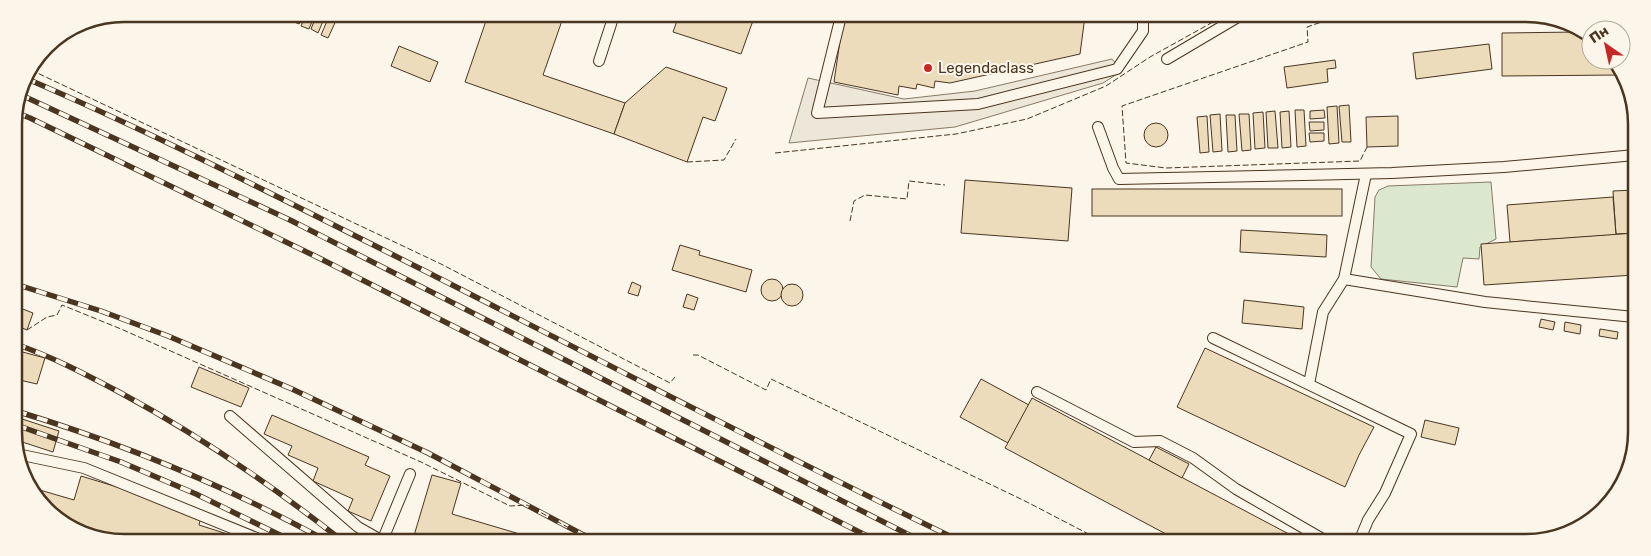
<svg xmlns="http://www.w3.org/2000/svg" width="1651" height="556" font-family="Rubik,sans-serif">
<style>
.green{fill:#dce7d0;stroke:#887966}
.parking{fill:#ede7d9;stroke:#887966}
.building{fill:#ecdcbc;stroke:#4a3520}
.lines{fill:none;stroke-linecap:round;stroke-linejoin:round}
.service-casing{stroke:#4a3520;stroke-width:12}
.service{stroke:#fbf6e9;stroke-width:10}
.rail-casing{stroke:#4a3520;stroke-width:5.5}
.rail{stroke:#fbf6e9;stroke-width:4;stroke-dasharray:11;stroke-linecap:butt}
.fence{stroke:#4a3520;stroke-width:1;stroke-dasharray:6 2.5;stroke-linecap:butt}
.poi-dot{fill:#c62828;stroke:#fbf6e9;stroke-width:2}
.labels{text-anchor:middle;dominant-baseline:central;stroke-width:4;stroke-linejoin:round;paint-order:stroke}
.poi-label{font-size:15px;fill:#4a3520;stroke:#fbf6e9;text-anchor:start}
.rim{fill:none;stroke:#4a3520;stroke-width:2.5}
</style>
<rect width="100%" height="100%" fill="#fbf6e9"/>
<path class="green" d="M1491,182L1496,239L1480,247L1479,259L1463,258L1457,287L1381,279L1371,267L1375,197L1379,190L1388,186Z"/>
<path class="parking" d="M1112,59L1122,71L1103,83L955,127L789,143L808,78L904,99L975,91Z"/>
<g class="building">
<path d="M284,14H293L290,21L283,18Z"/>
<path d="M295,14H304L299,24L292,21Z"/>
<path d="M306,14H315L309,29L301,26Z"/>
<path d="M317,14H326L318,33L311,29Z"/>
<path d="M330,14H339L328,38L321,35Z"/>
<path d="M488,15H564L543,75L625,103L614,134L465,82Z"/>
<path d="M679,15H755L741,54L673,32Z"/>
<path d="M847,16H1085L1080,54L950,83L935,81L934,88L917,84L916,89L899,86L898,95L834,82L843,20Z"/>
<path d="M1579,32L1591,40V60H1614L1621,75L1502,76V33Z"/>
<path d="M1489,44L1492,69L1416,79L1413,53Z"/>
<path d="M399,46L438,62L430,82L391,66Z"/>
<path d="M1335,60L1336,68L1327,69L1328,82L1287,88L1284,67Z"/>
<path d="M666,67L727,88L715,121L703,117L687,162L614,134L625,103Z"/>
<path d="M1349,105L1351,142H1342L1339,106Z"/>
<path d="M1337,106L1339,143L1329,144L1327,107Z"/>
<path d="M1295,110H1304L1306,146L1297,147Z"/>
<path d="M1324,110L1325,118L1310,119V111Z"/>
<path d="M1275,111L1278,148H1268L1266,112Z"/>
<path d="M1289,111L1291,147L1282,148L1280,112Z"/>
<path d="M1263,112L1265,148L1255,149L1253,113Z"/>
<path d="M1220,114L1222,151L1213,152L1210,115Z"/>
<path d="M1239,114H1249L1251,150L1242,151Z"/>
<path d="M1226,115H1235L1237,151L1228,152Z"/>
<path d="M1207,116L1209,152L1200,153L1197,117Z"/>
<path d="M1398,116V146L1367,147L1366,117Z"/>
<path d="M1309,122H1324V130L1310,131Z"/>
<circle cx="1156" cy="135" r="12"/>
<path d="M1309,133H1324V141L1310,142Z"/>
<path d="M965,180L1072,188L1068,241L961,233Z"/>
<rect x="1092" y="189" width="250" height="27"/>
<path d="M1635,190V233L1616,234L1613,191Z"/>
<path d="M1613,197L1616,235L1510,242L1507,205Z"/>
<path d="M1241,230L1327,235L1326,257L1240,252Z"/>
<path d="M1635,233L1634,275L1484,285L1481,244Z"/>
<path d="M680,245L700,251L699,255L752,270L746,292L672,270Z"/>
<circle cx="772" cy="290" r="11"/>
<path d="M632,282L641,286L638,296L628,293Z"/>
<circle cx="792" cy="295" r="11"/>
<path d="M687,294L698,298L694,310L683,307Z"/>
<path d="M1244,300L1304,307L1302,329L1242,323Z"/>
<path d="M15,306L33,313L27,330L15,325Z"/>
<path d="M1541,319L1555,322L1553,330L1539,327Z"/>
<path d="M1565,322L1581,325L1580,334L1564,331Z"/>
<path d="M1600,329L1618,332L1617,339L1599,336Z"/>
<path d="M1205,348L1374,427L1359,455L1345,487L1177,407Z"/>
<path d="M15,350L45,358L37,384L15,379Z"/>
<path d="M199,367L249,388L241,407L191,387Z"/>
<path d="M981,379L1029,405L1008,443L960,417Z"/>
<path d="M1032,398L1149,460L1302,541H1179L1005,448Z"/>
<path d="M272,415L369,457L365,465L390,476L371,521L348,511L353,499L313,481L318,468L288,455L292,446L264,434Z"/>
<path d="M16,417L59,431L53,452L16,440Z"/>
<path d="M1425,420L1459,428L1455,445L1421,437Z"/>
<path d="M1156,447L1189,464L1182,478L1149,460Z"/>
<path d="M432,475L461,483L452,514L540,540L413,539Z"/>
<path d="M81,476L202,513L199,525L243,539L96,538L41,505L33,488L74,500Z"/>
</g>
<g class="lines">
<defs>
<g id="service">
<path d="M841,16L817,113L978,104L1117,69L1143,31V16"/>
<path d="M1167,59L1238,17"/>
<path d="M599,61L614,15"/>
<path d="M1098,127L1113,168L1119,179L1392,173L1504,167L1635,155"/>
<path d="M1344,279L1485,302L1634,317"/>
<path d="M1213,338L1411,434L1385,493L1368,520L1359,542"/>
<path d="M1309,384L1323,312L1344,279L1366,174"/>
<path d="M1037,392L1134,442L1160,441L1193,458L1236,489L1328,542"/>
<path d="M230,416L358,527L379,539"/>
<path d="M17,454L84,468L259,539"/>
<path d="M383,539L410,474"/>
</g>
</defs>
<use href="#service" class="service-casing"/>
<use href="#service" class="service"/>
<defs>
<g id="rail">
<path d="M25,78C158,135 288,202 417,267C598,359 777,453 960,541"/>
<path d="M19,94L290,220L919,540"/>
<path d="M15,112L30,118L319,258L875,540"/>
<path d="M15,284L101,311L168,336L292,389L428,453L593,540"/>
<path d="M15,344C51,356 85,374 119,392C197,434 270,484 340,539"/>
<path d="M16,411C121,443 226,486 323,539"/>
<path d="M16,425L121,462L196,494L288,539"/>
</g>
</defs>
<use href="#rail" class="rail-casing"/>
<use href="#rail" class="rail"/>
<g class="fence">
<path d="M1336,17L1307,27L1308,42L1122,106L1126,163L1166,168L1360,161L1367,147"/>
<path d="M31,70L441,264L670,383L675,377"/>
<path d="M775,153L956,134L1027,119L1106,86L1150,57L1222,17"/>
<path d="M687,162L724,160L736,139"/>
<path d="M850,221L854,201L865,195L907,199L909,181L945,185"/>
<path d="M27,330L47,317L57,315L62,305L121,329L421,462L510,506L527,505L591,540"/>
<path d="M693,355H698L766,390L771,379L1025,501L1102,541"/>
</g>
</g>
<circle class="poi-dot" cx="928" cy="68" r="5"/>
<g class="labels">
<g class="poi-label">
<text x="938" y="68">Legendaclass</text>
</g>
</g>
<path d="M0 0H1651V556H0ZM124 22H1526A102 102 0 0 1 1628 124V432A102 102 0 0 1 1526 534H124A102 102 0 0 1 22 432V124A102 102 0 0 1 124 22Z" fill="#fbf6e9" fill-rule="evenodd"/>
<path class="rim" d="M124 22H1526A102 102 0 0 1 1628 124V432A102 102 0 0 1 1526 534H124A102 102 0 0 1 22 432V124A102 102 0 0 1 124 22Z"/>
<g transform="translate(1606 45) rotate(326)"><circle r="24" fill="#fbf6e9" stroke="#b4a999"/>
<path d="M0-4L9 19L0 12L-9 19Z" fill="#c62828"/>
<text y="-8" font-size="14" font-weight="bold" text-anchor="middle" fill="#4a3520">Пн</text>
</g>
</svg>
